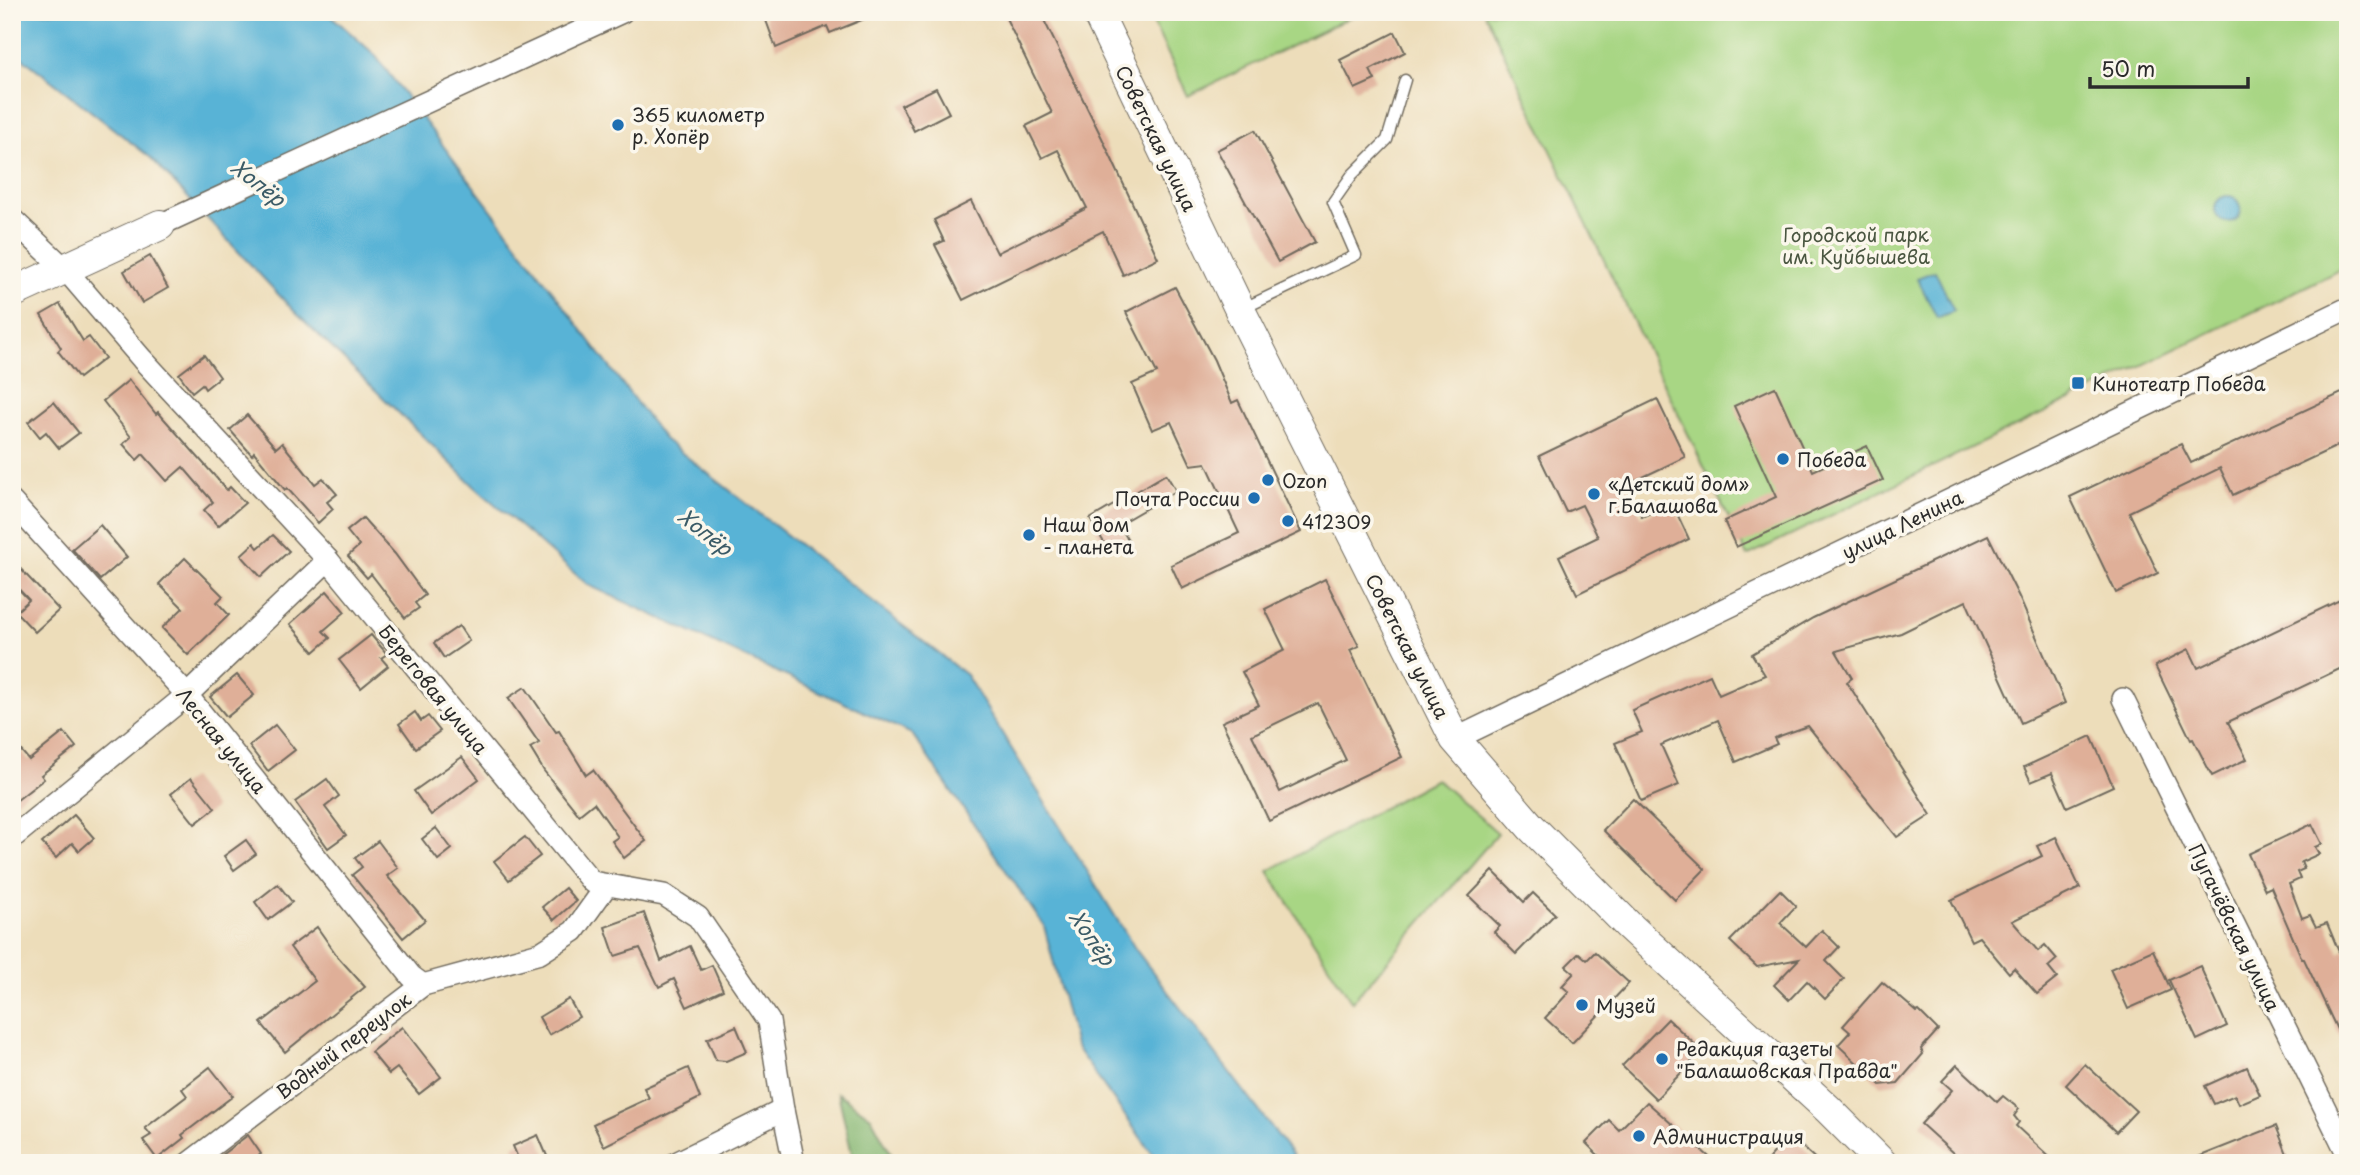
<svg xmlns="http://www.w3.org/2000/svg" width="2360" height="1175" font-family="'Playpen Sans',sans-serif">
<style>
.green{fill:#a8d684;stroke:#6a8058;stroke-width:2}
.forest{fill:#86b772;stroke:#58714e;stroke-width:2}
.water{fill:#59b3d6;stroke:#426f80;stroke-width:2}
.building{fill:#dfaf98;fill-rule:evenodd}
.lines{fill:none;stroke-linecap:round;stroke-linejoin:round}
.lane-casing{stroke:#6f695d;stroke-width:13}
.street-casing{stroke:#6f695d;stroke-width:24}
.secondary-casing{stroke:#6f695d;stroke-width:32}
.lane{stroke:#fff;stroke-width:10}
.street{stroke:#fff;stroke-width:21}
.secondary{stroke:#fff;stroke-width:30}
.poi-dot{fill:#1f6fb2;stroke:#fbf7ec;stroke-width:2.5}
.labels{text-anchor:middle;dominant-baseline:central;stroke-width:7;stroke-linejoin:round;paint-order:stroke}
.poi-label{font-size:19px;fill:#2b2b2b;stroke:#fbf7ec;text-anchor:start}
.street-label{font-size:19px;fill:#2b2b2b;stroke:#fbf7ec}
.park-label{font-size:19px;fill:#4a5641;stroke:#fbf7ec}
.water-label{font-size:21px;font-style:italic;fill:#3b5b67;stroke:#fbf7ec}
</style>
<rect width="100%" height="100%" fill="#fbf7ec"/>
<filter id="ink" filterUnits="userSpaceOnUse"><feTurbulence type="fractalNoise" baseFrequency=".0143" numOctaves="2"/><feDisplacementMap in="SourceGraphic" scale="14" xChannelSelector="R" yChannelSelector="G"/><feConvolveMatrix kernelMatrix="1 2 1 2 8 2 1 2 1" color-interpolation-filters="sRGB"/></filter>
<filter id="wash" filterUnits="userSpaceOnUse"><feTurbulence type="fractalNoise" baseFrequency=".00686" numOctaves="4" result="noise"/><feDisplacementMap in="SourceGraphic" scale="28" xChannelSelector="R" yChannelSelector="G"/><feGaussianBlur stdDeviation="1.57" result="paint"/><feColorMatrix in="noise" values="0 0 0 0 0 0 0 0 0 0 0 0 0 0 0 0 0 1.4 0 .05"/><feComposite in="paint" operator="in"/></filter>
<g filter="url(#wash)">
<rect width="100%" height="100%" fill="#edddba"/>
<g class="green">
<path d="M1148,12H1361L1188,96Z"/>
<path d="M1484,12H2348V266L1747,556Z"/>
<path d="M1436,779L1498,833L1352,1002L1268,871Z"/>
</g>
<path class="forest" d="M838,1093L871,1117L896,1163H854Z"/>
<g class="water">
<path d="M12,12H327L374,54L664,439L966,675L1136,950L1299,1163H1159L1075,1046L1044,926L912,734L588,585L474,486L293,310L151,158L12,50Z"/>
<circle cx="2228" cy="209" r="13"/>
<path d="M1935,271L1954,311L1937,318L1917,278Z"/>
</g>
<g id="blocks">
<g class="building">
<path d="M763,12H879V13L830,33L827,26L776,48Z"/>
<path d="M1003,12H1040L1102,138L1158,258L1123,275L1103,231L963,300L935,245L944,241L934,220L971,201L997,253L1087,208L1058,150L1042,158L1026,126L1052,113Z"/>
<path d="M1395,32L1405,52L1370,70L1375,80L1355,89L1340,60Z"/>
<path d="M936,88L949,113L914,131L901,105Z"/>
<path d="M1255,130L1315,242L1278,262L1217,150Z"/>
<path d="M150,256L168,288L142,303L124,271Z"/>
<path d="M1175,287L1214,360L1232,403L1238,400L1301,532L1182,589L1171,565L1239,533L1206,463L1191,465L1171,422L1152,430L1132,384L1157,373L1126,312Z"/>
<path d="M60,304L83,341L89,337L105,358L79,378L58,351L61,348L41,315Z"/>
<path d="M204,355L220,377L205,389L202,384L192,392L179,374Z"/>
<path d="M129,380L156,414L158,412L227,490L230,487L245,503L218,526L204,510L213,502L183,467L167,481L143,454L137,460L123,444L131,437L103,401Z"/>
<path d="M1775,387L1813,471L1867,446L1883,480L1736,547L1724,521L1776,497L1734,406Z"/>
<path d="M2348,390V441L2233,495L2220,468L2129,512L2158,573L2116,593L2070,497L2181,444L2191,463Z"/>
<path d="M1657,399L1685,457L1626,485L1642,517L1672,503L1689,539L1577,594L1559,556L1598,537L1582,505L1566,512L1539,456Z"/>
<path d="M54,402L79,433L59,448L46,432L40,437L28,422Z"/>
<path d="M247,415L276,448L282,443L315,484L323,478L337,494L327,502L333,509L318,523L287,488L285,490L254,452L252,455L230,430Z"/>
<path d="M1166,474L1176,491L1119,524L1128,540L1109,551L1090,519Z"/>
<path d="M363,518L395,554L425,595L415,603L419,608L405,618L371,574L367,578L348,556L359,546L347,531Z"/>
<path d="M100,525L127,557L100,580L72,549Z"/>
<path d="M273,535L289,551L261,577L241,555L254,543L258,548Z"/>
<path d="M1988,535L2019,597L2065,703L2021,723L1966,601L1901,633L1836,651L1852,678L1847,682L1931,815L1897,837L1808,726L1774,738L1777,744L1736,762L1718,720L1661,745L1679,785L1641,801L1615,743L1642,732L1632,710L1710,675L1719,695L1765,675L1752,654L1813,618Z"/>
<path d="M185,558L223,596L217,602L229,615L188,655L162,628L183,608L159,584Z"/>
<path d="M16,564L59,610L35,632L16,612L29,600L12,582V567Z"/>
<path d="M1325,579L1359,646L1350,650L1402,757L1269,821L1222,722L1259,705L1242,672L1285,650L1265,609ZM1318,703L1346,760L1280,792L1252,735Z"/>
<path d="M327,591L345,612L323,631L330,638L314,652L290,624Z"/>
<path d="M2348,596V665L2228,722L2247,759L2212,776L2193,739L2191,740L2155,666L2189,649L2198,668Z"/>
<path d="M459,626L469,641L444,658L434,643Z"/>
<path d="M371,635L387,654L381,658L388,666L361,688L339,660Z"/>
<path d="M237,675L254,695L227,717L210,697Z"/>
<path d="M525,687L556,732L559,731L586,775L593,770L646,841L624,858L612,841L618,837L594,803L579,815L544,771L530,748L539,743L508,698Z"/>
<path d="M415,712L421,721L428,716L440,731L416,748L399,724Z"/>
<path d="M275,725L295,750L268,771L249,746Z"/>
<path d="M64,732L76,747L41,775L44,779L12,804V740L29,760Z"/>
<path d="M2091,736L2113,786L2067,807L2052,773L2031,782L2024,767Z"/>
<path d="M462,757L479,779L431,815L414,791Z"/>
<path d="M191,778L215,808L195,824L171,794Z"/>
<path d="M327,779L339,796L325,807L346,835L328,848L295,802Z"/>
<path d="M1633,799L1705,869L1675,900L1603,830Z"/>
<path d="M74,815L94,838L79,851L72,843L56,858L42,843Z"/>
<path d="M2312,824L2322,844L2315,847L2319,854L2301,862L2304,869L2297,872L2300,879L2289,884L2302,918L2310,915L2316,927L2327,923L2339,952L2344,949L2348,958V1053L2304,959H2302L2271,887L2265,890L2248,854Z"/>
<path d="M436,828L452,849L438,860L422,839Z"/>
<path d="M525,837L540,856L509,880L494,861Z"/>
<path d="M2056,837L2080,888L2012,921L2038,951L2045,945L2057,959L2048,967L2057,978L2037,994L2014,968L2009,973L1979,937L1971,941L1951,900L2042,856L2037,846Z"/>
<path d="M246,840L256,854L234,870L224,856Z"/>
<path d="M378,841L398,868L387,876L425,920L403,938L352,875L362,867L355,858Z"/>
<path d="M1493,871L1524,902L1533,893L1555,914L1516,954L1494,932L1500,926L1469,896Z"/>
<path d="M278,884L292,902L268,920L255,902Z"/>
<path d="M565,888L576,901L554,920L542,907Z"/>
<path d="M1780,890L1796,906L1780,923L1806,947L1822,930L1839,947L1826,961L1844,979L1825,999L1807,981L1789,1000L1774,985L1799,959L1757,967L1730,941Z"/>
<path d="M644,913L661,961L690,946L701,970L712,965L723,990L687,1007L674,979L659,987L640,948L615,956L605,927Z"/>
<path d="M317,927L338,957L365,987L285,1052L261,1023L315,981L290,947Z"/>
<path d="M2153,950L2171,990L2128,1009L2110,969Z"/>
<path d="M1595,952L1629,983L1572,1043L1545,1018L1569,992L1562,986L1574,973L1566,966L1579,953L1587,960Z"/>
<path d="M2200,966L2227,1026L2197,1040L2169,980Z"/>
<path d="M1882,982L1917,1012L1919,1011L1938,1030L1921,1049L1923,1054L1898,1083L1880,1085L1838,1045L1850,1032L1843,1026Z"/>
<path d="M569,999L579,1017L549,1035L539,1017Z"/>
<path d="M1668,1019L1702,1051L1656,1099L1622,1066Z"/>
<path d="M736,1026L747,1052L726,1061L716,1060L707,1039Z"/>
<path d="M402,1027L441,1077L419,1094L397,1068L389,1074L371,1052Z"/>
<path d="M2085,1064L2136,1111L2116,1132L2066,1085Z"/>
<path d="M1957,1065L1997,1102L2003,1096L2019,1109L2014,1116L2019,1122L2016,1126L2056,1163H1964L1921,1124L1952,1090L1942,1081Z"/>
<path d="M210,1067L233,1096L182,1135L184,1138L157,1159L143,1140L151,1135L145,1128L187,1096L182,1089Z"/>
<path d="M2247,1067L2260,1095L2239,1104L2235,1095L2214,1104L2205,1086Z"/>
<path d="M688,1068L700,1098L604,1146L593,1124L649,1098L644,1088Z"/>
<path d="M1647,1102L1716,1163H1606L1586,1143L1609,1120L1619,1130Z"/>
<path d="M2276,1126L2289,1159L2279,1163H2183Z"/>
<path d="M248,1135L261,1154L249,1163H211Z"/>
<path d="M538,1135L550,1163H520L513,1146Z"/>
<path d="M1789,1135L1820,1163H1765Z"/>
</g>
</g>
</g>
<g filter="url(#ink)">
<use href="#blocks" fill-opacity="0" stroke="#6f695d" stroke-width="2"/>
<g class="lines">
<defs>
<path id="lane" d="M1242,309L1356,255L1333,202L1352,175L1387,140L1405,80"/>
<g id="street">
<path d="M12,219L65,269L142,359L328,560L592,882L664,895L698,917L769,1021L783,1110L794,1163"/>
<path d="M160,225L622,12"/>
<path d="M12,502L187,695L411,976L423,985"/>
<path d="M2123,699L2348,1155"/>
<path d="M1455,739L2348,308"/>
<path d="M12,838L187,695L328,560"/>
<path d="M189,1163L423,985L540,953L574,931L607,885"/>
<path d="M676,1163L783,1110"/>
</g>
<g id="secondary">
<path d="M1097,12L1240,310L1455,739L1531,827L1628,925L1828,1109L1882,1163"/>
<path d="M12,293L160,225"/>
</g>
</defs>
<use href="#lane" class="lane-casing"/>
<use href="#street" class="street-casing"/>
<use href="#secondary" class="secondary-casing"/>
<use href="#lane" class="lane"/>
<use href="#street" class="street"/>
<use href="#secondary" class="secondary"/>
</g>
</g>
<g class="poi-dot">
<circle cx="618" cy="125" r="7"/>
<rect x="2071" y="376" width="14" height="14" rx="3.5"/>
<circle cx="1783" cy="459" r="7"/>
<circle cx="1268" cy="480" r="7"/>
<circle cx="1594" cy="494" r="7"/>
<circle cx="1254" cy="498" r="7"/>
<circle cx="1288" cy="521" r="7"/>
<circle cx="1029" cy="535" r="7"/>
<circle cx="1582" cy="1005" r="7"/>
<circle cx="1662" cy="1059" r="7"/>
<circle cx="1639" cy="1136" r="7"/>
</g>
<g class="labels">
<g class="poi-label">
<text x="632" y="114">365 километр<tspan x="632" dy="22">р. Хопёр</tspan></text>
<text x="2092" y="383">Кинотеатр Победа</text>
<text x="1797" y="459">Победа</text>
<text x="1282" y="480">Ozon</text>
<text x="1608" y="483">«Детский дом»<tspan x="1608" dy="22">г.Балашова</tspan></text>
<text x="1240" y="498" text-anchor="end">Почта России</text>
<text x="1302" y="521">412309</text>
<text x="1043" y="524">Наш дом<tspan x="1043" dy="22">- планета</tspan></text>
<text x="1596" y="1005">Музей</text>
<text x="1676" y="1048">Редакция газеты<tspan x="1676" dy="22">"Балашовская Правда"</tspan></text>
<text x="1653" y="1136">Администрация</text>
</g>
<g class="street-label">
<text transform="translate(1157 138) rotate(64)">Советская улица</text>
<text transform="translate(1902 524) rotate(-26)">улица Ленина</text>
<text transform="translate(1408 646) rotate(63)">Советская улица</text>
<text transform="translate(434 689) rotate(51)">Береговая улица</text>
<text transform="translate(222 740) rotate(51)">Лесная улица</text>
<text transform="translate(2235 927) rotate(64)">Пугачёвская улица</text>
<text transform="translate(343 1045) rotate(-37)">Водный переулок</text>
</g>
<g class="park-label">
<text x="1856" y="234">Городской парк<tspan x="1856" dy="22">им. Куйбышева</tspan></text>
</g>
<g class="water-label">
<text transform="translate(259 182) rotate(38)">Хопёр</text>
<text transform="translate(706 531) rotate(38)">Хопёр</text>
<text transform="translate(1093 937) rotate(55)">Хопёр</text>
</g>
</g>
<rect width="2360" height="1175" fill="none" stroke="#fbf7ec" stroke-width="42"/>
<path d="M2090 77v10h158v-10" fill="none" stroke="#2b2b2b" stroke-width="3.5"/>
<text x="2101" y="77" font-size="21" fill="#2b2b2b" stroke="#fbf7ec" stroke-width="5" paint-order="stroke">50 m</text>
</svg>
